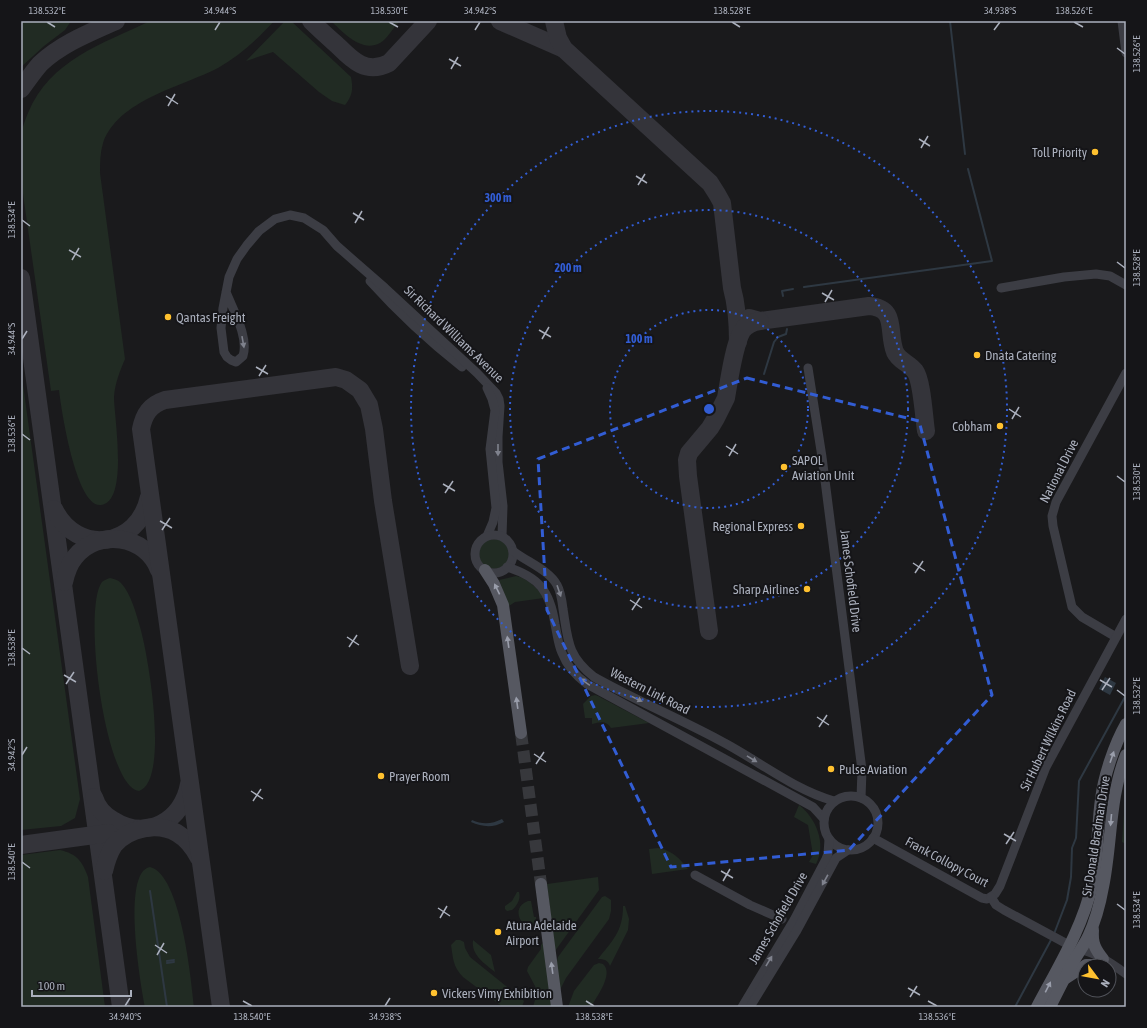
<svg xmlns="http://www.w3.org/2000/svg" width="1147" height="1028" font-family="'Asap Condensed',sans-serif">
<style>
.green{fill:#212b23}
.water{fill:#2e3842}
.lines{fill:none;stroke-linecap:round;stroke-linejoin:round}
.stream{stroke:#2e3842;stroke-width:2}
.taxiway{stroke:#34343a;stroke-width:18}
.major-tunnel{stroke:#37383c;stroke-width:12;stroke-dasharray:12 6;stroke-linecap:butt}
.minor{stroke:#3c3d44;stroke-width:9}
.major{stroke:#565861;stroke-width:12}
.oneway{fill:#7f828d}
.oneway2{fill:#9a9eab}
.marked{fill:none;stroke:#325dd4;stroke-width:3;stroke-dasharray:8 5;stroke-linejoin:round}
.ticks{fill:none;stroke:#abb0bd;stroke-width:1.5}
.ring{fill:none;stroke:#325dd4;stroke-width:2;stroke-dasharray:2 4}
.poi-dot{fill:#ffc12f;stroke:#151518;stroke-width:1.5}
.labels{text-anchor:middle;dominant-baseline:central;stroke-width:4;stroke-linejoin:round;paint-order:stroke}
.poi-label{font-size:13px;fill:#abb0bd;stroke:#151518;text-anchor:start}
.street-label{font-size:13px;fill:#abb0bd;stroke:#151518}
.centre{fill:#325dd4;stroke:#151518;stroke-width:2}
.ring-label{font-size:12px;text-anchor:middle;font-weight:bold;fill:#325dd4;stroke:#151518;stroke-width:4;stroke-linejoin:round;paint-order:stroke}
.neatline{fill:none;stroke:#abb0bd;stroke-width:1.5}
.ticks-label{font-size:10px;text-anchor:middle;fill:#abb0bd}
</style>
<rect width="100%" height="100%" fill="#1a1a1c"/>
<g class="green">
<path d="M21,21H71L65,30L44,46L21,67Z"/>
<path d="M150,21H274C258,39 239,56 218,68C181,87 118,100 103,143C100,153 100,163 100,173L125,359C120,371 115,383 114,397C114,416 129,502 101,505C76,508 61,408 59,390L51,391L23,194C22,175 19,155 21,136C22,128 25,120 28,113C50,60 102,44 150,21Z"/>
<path d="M285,21H291L351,77C353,88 353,95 345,105L332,101L319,92L273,52L246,61Z"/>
<path d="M331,21H398L399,22C393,28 387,39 380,43C361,53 343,32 331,21Z"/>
<path d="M21,370L80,799L75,818L61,826L21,830Z"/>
<circle cx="494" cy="554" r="15"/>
<path d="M516,576C529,579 536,587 544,598L515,602L509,606L499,580Z"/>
<path d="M110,578C114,579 118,580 121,583C131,594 136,613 140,627C148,653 170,781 139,791C105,788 82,608 102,582C104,580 107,579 110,578Z"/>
<path d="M595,695L598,696L649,723L611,728C606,720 600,722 592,724V718H585L583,704L591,696Z"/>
<path d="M1126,784V844L1122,842Z"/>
<path d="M799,805C816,818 827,844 816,864L809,862L813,855L808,825L794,817Z"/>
<path d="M658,848C673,851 679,858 688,869L652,874L649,849Z"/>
<path d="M60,850C77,854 82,861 88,877L105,1007H21V855Z"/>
<path d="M150,867C181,875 191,978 194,1007H145C141,986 121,872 150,867Z"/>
<path d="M598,877L599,890L555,951L547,884Z"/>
<path d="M517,892H519C521,899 517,906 512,910L507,911L505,909V906L512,901Z"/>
<path d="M605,896L611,900V911L609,919L566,978L558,994L556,965L558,957L602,897Z"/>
<path d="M528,901H531L534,917H536L537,930C522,930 509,908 528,901Z"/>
<path d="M623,906H625L629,919L628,930L610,966C608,960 604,959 598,959C612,941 623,932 623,906Z"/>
<path d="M456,940H460L464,942L465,948L470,957L521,998L524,1001L522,1007H503L463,977C453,967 453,958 451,945Z"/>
<path d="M473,940L491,955L495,972C484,963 471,955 473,940Z"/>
<path d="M545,941L552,1007H533L537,993L535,986L527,971L528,967L541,949V945Z"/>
<path d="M599,963L603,964C614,974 597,996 591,1007H568L574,991L594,965Z"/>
</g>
<g class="water">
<path d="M1105,677L1116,683L1110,695L1099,689Z"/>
<path d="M502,819L504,822C493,828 482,827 471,822L472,820C483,825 492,824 502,819Z"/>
</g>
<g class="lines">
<g class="stream">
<path d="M950,21L965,154"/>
<path d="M804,287L992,261L968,169"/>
<path d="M783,296L782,291L793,289"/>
<path d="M764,374L774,342L778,337L786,334L787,329"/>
<path d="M150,891L167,1007"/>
<path d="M1054,934L1067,900L1071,877L1072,848L1076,838L1079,781L1126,695"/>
<path d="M167,961L174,960"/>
<path d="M167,963L174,962"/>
<path d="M1015,1007L1052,938"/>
</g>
<g class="taxiway">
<path d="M311,21C319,29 328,37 337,45C352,60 366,75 389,63L428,21"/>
<path d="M500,21L564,49"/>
<path d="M554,21L558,38L564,49L710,183L717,194L722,203L732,288C737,306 738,323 738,342"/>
<path d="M21,89C27,81 33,72 40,64C61,44 89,33 116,21"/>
<path d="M21,278L121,1007"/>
<path d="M749,318L760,321L869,306C898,308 887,332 895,352C899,361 909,363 915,371C922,380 924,418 926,431"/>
<path d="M54,509C77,556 138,548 149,497"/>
<path d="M64,582C66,573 69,564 75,557C98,528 146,535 159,570"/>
<path d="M709,631L688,476L687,460L689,453L710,428L716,418L726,398C729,381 734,345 742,331C746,325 753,322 760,321"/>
<path d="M94,797C97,807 104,815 113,820C146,841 183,821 189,784"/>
<path d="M21,845L109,833"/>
<path d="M104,871C106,862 109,853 114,845C129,828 157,822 177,833C187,839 194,848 199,858"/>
<path d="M221,1007L141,429C144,414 150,405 165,400L336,377L346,380L360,390L369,405L374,429L383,501L410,666"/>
</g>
<path class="major-tunnel" d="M521,733L541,884"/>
<g class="minor">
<path d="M1122,21L1126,53"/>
<path d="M370,281C398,312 429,341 462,367"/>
<path d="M1001,288L1064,277L1096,274L1110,276L1126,285"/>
<path d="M226,292C233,310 249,337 243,356L236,362L231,360L227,357L224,352L221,328L223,308L229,277L237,259L247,245L259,231L275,219L290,215L304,218L323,230L337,246L385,288L477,373L496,393L499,399L500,406L498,437V462L503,506L502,536"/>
<path d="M808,368L822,457L862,770L861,798"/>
<path d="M487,388L492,399L495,410L490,449L496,508L493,522L487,536"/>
<circle cx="494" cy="554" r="19"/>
<path d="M513,551C527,562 549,570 557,585C561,592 562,601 563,609C568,640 567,656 594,677C635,700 678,718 719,740C758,760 792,789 834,801"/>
<path d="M507,567C539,577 550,591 555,624C557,633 558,644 562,653C567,666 576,676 587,684L813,807L824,819"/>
<path d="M1116,637L1082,617L1072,607L1053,526L1052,516L1056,502L1126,373"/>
<circle cx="851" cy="823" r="27"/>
<path d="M873,838L982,898L987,899L995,894L1000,886L1046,767L1126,619"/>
<path d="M695,875L750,905L782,919"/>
<path d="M991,897L996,905L1004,910L1069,945"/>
<path d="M1081,950C1096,952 1114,965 1126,974"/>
<path d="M742,1007L794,920L826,859L828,854L829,839"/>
<path d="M750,1007L796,932L836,858L848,850"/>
</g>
<g class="major">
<path d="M485,570L494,584L503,605L521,733"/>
<path d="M541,884L557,1007"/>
<path d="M1093,930C1092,943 1095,949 1103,959"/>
<path d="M1066,978L1086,965H1102"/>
<path d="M1037,1007C1057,969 1083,927 1092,885C1098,857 1097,828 1101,799C1104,776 1114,745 1126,724"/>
<path d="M1050,1007C1057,993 1064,979 1071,966C1076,956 1083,947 1088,937C1095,922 1100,904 1103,887C1112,843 1109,798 1126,755"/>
</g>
</g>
<defs><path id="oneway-solid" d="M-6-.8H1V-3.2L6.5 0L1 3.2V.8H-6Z"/></defs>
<g class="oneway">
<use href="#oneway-solid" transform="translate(243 342) rotate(80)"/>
<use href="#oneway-solid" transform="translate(498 450) rotate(90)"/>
<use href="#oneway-solid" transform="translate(559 591) rotate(71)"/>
<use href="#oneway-solid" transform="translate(585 682) rotate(-145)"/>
<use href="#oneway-solid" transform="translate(637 699) rotate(26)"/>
<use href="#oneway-solid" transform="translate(752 759) rotate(31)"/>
<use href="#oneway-solid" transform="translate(825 880) rotate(119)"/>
<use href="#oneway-solid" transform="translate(769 961) rotate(-59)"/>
</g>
<g class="oneway2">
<use href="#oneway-solid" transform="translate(497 589) rotate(-116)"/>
<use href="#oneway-solid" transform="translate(508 642) rotate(-98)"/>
<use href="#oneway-solid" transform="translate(517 703) rotate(-98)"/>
<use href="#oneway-solid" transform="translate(1112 757) rotate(-71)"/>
<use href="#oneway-solid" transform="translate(1111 820) rotate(95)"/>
<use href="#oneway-solid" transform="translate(552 968) rotate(-98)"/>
<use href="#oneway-solid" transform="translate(1048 987) rotate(-63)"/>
</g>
<path class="marked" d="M747,378L919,421L992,695L849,850L671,867L547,610L538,459Z"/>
<path class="ticks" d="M47,22L55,27M389,22L398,27M732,22L740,27M1074,22L1083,27M215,30L220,22M475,30L480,22M994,30L1000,22M1117,48L1125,54M449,59L461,66M451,69L458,57M166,96L178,104M168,106L175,94M919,139L930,146M921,148L928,136M636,176L647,183M638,185L645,174M353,213L364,220M22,220L30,226M355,223L362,211M69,250L81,257M72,260L79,248M1117,262L1125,268M822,293L834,300M825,302L832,290M539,330L551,337M22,339L27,331M542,339L549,327M256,367L268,374M259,376L266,365M1009,409L1021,417M1012,419L1019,407M22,434L30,440M726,446L738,454M729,456L736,444M1117,476L1125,482M443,484L455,491M445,493L453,481M160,521L172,528M162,530L170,518M913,563L925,571M915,573L923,561M630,600L642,608M632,610L640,598M347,637L359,645M349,647L357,635M22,648L30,654M64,675L76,682M1100,680L1112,687M66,684L74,672M1102,690L1110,678M1117,690L1125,696M817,717L829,725M819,727L827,715M534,754L546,762M22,755L27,747M536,764L544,752M251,791L263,799M253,801L261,789M1004,834L1016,841M1006,844L1014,832M22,862L30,868M721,871L733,878M723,881L730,869M1117,904L1125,910M438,908L450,916M440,918L447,906M155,945L167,953M157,955L164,943M908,988L920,995M910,997L917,986M243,1001L252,1006M586,1001L594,1006M928,1001L937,1006M125,1006L130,998M385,1006L390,998"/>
<g class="ring">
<circle cx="709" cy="409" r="99"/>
<circle cx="709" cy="409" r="199"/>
<circle cx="709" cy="409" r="298"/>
</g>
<g class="poi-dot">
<circle cx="1095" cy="152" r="4"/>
<circle cx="168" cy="317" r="4"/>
<circle cx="977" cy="355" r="4"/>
<circle cx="1000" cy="426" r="4"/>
<circle cx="784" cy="467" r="4"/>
<circle cx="801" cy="526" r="4"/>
<circle cx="807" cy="589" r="4"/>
<circle cx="831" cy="769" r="4"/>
<circle cx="381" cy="776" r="4"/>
<circle cx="498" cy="932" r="4"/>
<circle cx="434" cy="993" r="4"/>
</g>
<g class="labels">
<g class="poi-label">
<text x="1087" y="152" text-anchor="end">Toll Priority</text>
<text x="176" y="317">Qantas Freight</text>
<text x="985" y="355">Dnata Catering</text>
<text x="992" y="426" text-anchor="end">Cobham</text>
<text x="792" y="460">SAPOL<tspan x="792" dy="15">Aviation Unit</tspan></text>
<text x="793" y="526" text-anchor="end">Regional Express</text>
<text x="799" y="589" text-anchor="end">Sharp Airlines</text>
<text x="839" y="769">Pulse Aviation</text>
<text x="389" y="776">Prayer Room</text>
<text x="506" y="925">Atura Adelaide<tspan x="506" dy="15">Airport</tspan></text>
<text x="442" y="993">Vickers Vimy Exhibition</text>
</g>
<g class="street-label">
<text transform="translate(454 334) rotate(44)">Sir Richard Williams Avenue</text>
<text transform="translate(1059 471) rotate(-63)">National Drive</text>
<text transform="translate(851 581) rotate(83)">James Schofield Drive</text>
<text transform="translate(650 691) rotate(27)">Western Link Road</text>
<text transform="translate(1048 740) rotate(-64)">Sir Hubert Wilkins Road</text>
<text transform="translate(1096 836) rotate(-81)">Sir Donald Bradman Drive</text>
<text transform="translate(947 862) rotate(28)">Frank Collopy Court</text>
<text transform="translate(778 918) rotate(-60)">James Schofield Drive</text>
</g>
</g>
<circle cx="709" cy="409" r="6" class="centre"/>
<g class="ring-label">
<text x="498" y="202">300 m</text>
<text x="568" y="272">200 m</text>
<text x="639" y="343">100 m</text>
</g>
<rect width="1147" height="1028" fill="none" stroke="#151518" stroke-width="44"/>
<g transform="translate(1097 978) rotate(122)"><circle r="19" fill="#151518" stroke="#51535a"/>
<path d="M0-3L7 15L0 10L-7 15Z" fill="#ffc12f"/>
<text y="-6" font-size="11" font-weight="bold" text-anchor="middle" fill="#abb0bd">N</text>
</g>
<path d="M32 990v6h99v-6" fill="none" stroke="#abb0bd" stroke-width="2"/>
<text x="38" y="990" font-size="12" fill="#abb0bd" stroke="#151518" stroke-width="3" paint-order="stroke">100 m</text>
<rect x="22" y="22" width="1103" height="984" class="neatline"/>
<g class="ticks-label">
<text x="47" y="14">138.532°E</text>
<text x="220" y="14">34.944°S</text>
<text x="389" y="14">138.530°E</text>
<text x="480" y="14">34.942°S</text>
<text x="732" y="14">138.528°E</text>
<text x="1000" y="14">34.938°S</text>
<text x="1074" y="14">138.526°E</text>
<text transform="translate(1136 54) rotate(-90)" y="4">138.526°E</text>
<text transform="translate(11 220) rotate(-90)" y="4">138.534°E</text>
<text transform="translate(1136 268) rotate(-90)" y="4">138.528°E</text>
<text transform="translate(11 339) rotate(-90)" y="4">34.944°S</text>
<text transform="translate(11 434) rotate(-90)" y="4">138.536°E</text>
<text transform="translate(1136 482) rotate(-90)" y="4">138.530°E</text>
<text transform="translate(11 648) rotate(-90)" y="4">138.538°E</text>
<text transform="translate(1136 696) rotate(-90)" y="4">138.532°E</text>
<text transform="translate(11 755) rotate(-90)" y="4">34.942°S</text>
<text transform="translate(11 862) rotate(-90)" y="4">138.540°E</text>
<text transform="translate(1136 910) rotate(-90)" y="4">138.534°E</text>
<text x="125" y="1020">34.940°S</text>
<text x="252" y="1020">138.540°E</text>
<text x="385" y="1020">34.938°S</text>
<text x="594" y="1020">138.538°E</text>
<text x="937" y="1020">138.536°E</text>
</g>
</svg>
